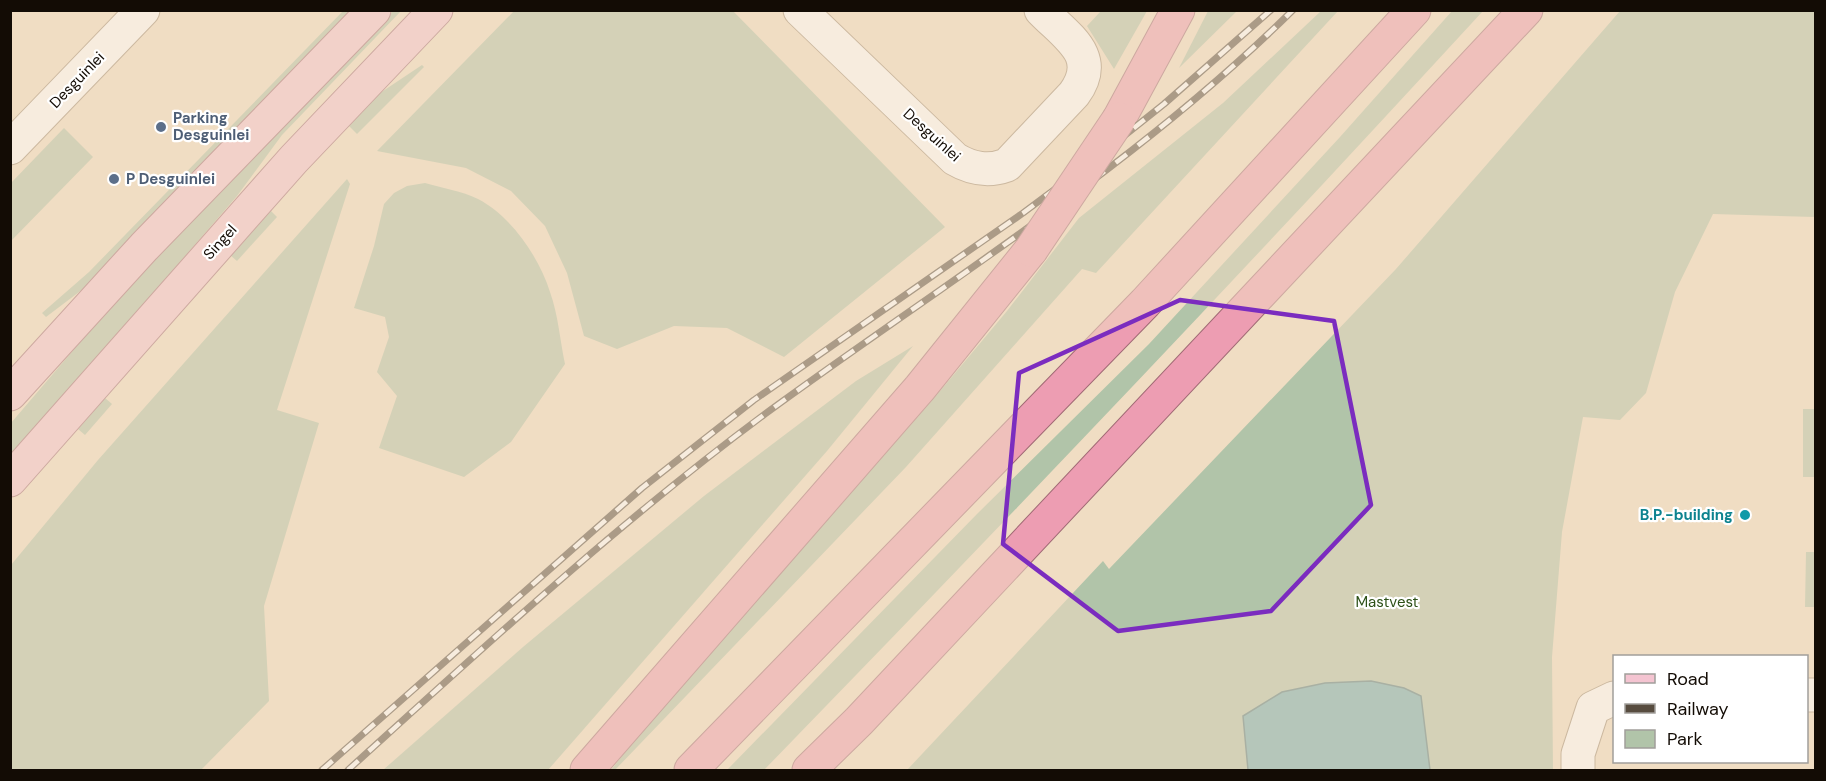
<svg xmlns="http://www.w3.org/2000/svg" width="1826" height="781" font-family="'DM Sans',sans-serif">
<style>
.green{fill:#b1c4a9}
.water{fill:#6dabb0;stroke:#527b7d;stroke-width:1.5}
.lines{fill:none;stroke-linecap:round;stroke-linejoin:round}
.minor-casing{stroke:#a08e76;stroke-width:35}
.major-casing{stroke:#a16a75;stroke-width:35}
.highway-casing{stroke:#a16a75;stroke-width:35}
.minor{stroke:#fff;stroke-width:33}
.major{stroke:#f4c4d1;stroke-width:33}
.highway{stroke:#ed9db2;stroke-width:33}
.rail-casing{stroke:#574c3f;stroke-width:7}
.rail{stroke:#fff;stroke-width:4.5;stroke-dasharray:14;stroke-linecap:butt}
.highway-bridge-casing{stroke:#a16a75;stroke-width:35;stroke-linecap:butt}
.highway-bridge{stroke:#ed9db2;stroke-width:33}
.marked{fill:none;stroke:#7b2cbf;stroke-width:4.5;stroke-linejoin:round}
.service-dot{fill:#5c6f8a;stroke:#fff;stroke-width:2}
.culture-dot{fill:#0f9aa8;stroke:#fff;stroke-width:2}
.labels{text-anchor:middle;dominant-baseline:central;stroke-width:4.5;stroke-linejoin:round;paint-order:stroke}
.street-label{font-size:15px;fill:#130c05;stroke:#fff}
.service-label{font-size:15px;font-weight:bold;fill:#4e5e75;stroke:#fff;text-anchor:start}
.culture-label{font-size:15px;font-weight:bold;fill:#0d838f;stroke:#fff;text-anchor:end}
.park-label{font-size:15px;fill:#2d5118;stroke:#fff}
</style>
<rect width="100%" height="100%" fill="#f0ddc3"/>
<g class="green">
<path d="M343,11H351L83,289L46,317L42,313L89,272Z"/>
<path d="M393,11H401L282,135L237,196L11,458V423L76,347L253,152Z"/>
<path d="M514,11H733L945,227L784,357L727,328L674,326L617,349L584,336L567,273L545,226L511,191L466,168L377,151Z"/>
<path d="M1099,11H1147L1114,69L1087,26L1100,12Z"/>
<path d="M1208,11H1237L1179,68Z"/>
<path d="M1321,11H1338L1096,273L1082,269L906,467L615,770H611L645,727L930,403L1007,311L1079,218L1223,103Z"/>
<path d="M1452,11H1483C1247,268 1007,520 764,770H727L977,514L1149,344L1340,137Z"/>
<path d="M1620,11H1815V217L1713,214L1675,292L1646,393L1620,420L1583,417L1562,532L1552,657L1553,770H907L1103,561L1109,569L1396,269Z"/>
<path d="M422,65L424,67L357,134L349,126L377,95Z"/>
<path d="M64,128L93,157L11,241V183Z"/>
<path d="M347,179L350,184L277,410L319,423L264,606L269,701L201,770H11V565L98,460Z"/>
<path d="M425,183C442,188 462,191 478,199C511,216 539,257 550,292C558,314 560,340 565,364L511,442L464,477L379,448L397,396L377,372L389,337L385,317L354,308L374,246L384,204L394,193L407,186Z"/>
<path d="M271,211L277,217L237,261L230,255Z"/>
<path d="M913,346L827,451L548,770H383L523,647L704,496L856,381Z"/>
<path d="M105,398L112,404L85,435L78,429Z"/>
<rect x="1803" y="409" width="12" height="68"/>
<path d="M1806,552H1815V607H1805Z"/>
</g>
<path class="water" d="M1371,681L1404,688L1421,696L1430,770H1248L1243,716L1282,692L1325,683Z"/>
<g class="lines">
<defs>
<g id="minor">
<path d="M800,10L955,159C972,169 988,172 1007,165L1074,94C1102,56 1067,37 1041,10"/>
<path d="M10,148L143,10"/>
<path d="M1806,695H1816"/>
<path d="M1578,770V754L1593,708L1614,698"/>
</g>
<g id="major">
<path d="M10,394L144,247L374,10"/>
<path d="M10,480L294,159L436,10"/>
</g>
<g id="highway">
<path d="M1119,119L1178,10"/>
<path d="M587,770L920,388L1031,250"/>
<path d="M691,770L1145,303L1414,10"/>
<path d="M809,770L859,721L1526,10"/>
</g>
</defs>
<use href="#minor" class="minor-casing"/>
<use href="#major" class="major-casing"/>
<use href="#highway" class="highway-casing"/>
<use href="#minor" class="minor"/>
<use href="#major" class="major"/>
<use href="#highway" class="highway"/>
<defs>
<g id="rail">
<path d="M322,770L642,488L754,400L1023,213L1090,163L1164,104L1271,10"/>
<path d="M348,770C483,648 618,523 765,414C944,283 1134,167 1293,10"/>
</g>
</defs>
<use href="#rail" class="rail-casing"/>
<use href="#rail" class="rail"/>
<defs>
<path id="highway-bridge" d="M1031,250L1119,119"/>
</defs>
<use href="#highway-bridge" class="highway-bridge-casing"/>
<use href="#highway-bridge" class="highway-bridge"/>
</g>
<path d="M0 0H1826V781H0ZM1180,300L1334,321L1371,505L1271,611L1118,631L1003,544L1019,373Z" fill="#f0ddc3" fill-opacity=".55" fill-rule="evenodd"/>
<path class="marked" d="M1180,300L1334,321L1371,505L1271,611L1118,631L1003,544L1019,373Z"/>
<g class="service-dot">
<circle cx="161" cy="127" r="6"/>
<circle cx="114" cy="179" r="6"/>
</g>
<circle class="culture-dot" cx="1745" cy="515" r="6"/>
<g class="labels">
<g class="street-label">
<text transform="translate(77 80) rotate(-46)">Desguinlei</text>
<text transform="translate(932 135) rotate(42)">Desguinlei</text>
<text transform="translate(220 242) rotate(-48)">Singel</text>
</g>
<g class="service-label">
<text x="173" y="118">Parking<tspan x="173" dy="17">Desguinlei</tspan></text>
<text x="126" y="179">P Desguinlei</text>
</g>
<g class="culture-label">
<text x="1733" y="515">B.P.-building</text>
</g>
<g class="park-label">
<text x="1387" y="602">Mastvest</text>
</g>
</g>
<rect width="1826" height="781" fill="none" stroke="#130c05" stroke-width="24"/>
<rect x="1613" y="655" width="195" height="108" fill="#ffffff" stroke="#a19e9b" stroke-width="1.5"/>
<rect x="1625" y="674" width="30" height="9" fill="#f4c4d1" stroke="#a19e9b" stroke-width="1.5"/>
<text x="1667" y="685" font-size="18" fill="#130c05">Road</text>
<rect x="1625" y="704" width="30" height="9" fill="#574c3f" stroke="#a19e9b" stroke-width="1.5"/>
<text x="1667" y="715" font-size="18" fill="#130c05">Railway</text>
<rect x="1625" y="730" width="30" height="18" fill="#b1c4a9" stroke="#a19e9b" stroke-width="1.5"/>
<text x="1667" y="745" font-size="18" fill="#130c05">Park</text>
</svg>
